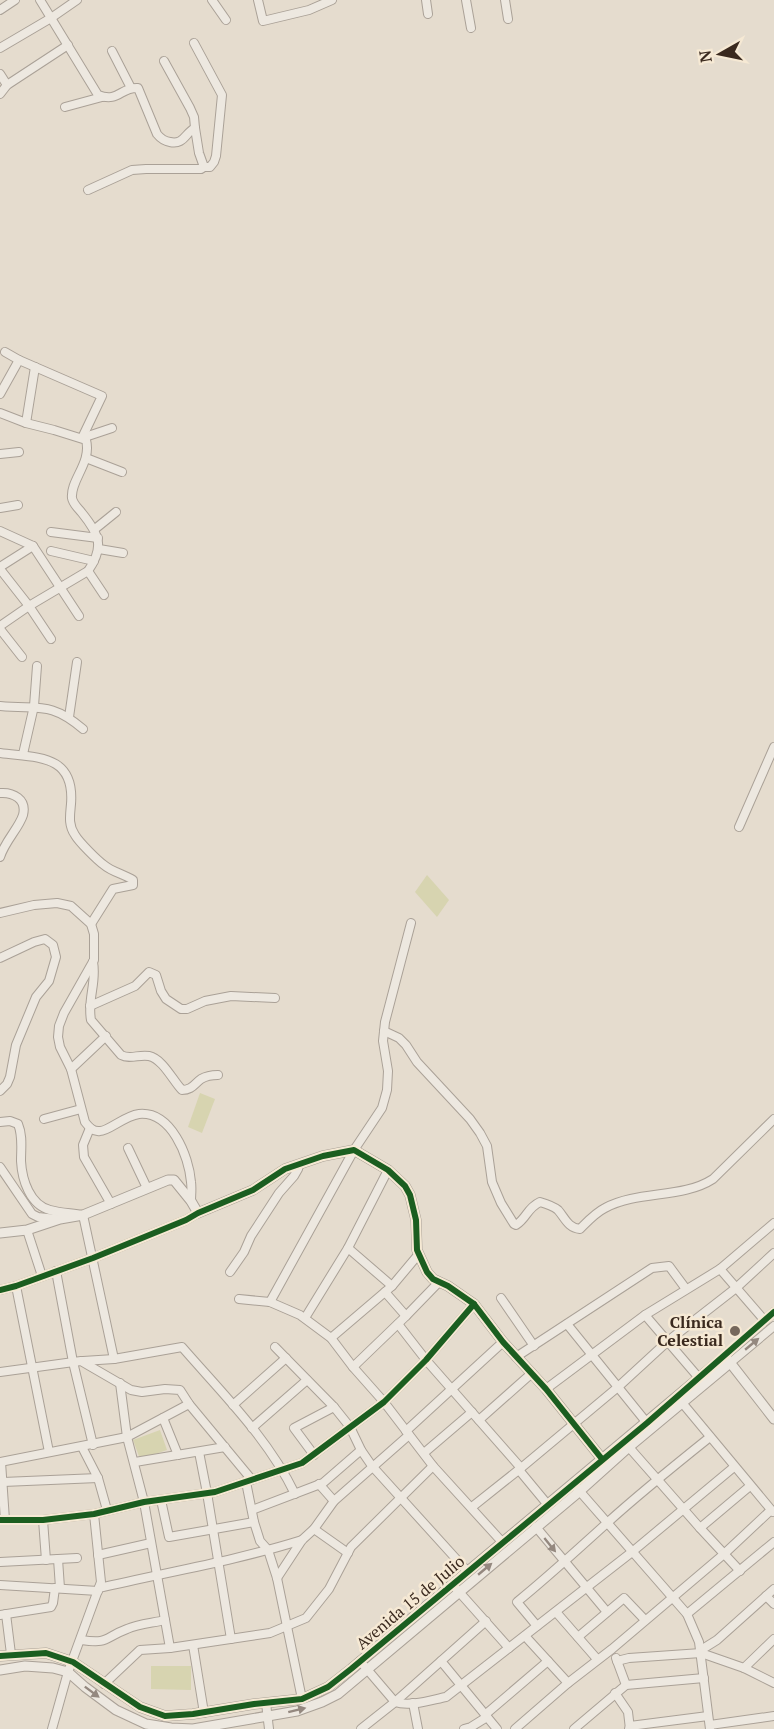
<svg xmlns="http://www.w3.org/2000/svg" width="774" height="1729" font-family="'PT Serif',serif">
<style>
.green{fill:#d7d4b0}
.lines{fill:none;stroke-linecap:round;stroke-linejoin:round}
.minor-casing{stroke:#aaa197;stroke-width:10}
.tertiary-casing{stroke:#aaa197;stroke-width:11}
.minor{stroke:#ede8e0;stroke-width:8}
.tertiary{stroke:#ede8e0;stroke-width:9}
.cycleway-casing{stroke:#f6e9d4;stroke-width:10}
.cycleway{stroke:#1b5e20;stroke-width:6}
.oneway{fill:#94887f}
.poi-dot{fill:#76685c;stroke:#f6e9d4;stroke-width:2}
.labels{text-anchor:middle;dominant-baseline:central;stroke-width:5;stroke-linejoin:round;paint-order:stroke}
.poi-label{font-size:16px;font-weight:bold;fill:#3a291e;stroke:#f6e9d4;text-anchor:end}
.street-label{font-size:16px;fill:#3a291e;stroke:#f6e9d4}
</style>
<rect width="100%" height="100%" fill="#e5dcce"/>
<g class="green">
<path d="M427,875L449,900L437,917L415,892Z"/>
<path d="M200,1093L215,1099L202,1133L188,1127Z"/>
<path d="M160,1430L167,1450L140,1459L133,1440Z"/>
<path d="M151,1666H191V1690L151,1689Z"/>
</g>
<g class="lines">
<defs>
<g id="minor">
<path d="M40,0L98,95C119,103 120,87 138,88L157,134C161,139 164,141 170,142C184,145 185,133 195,128L194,117L190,108L164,61"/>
<path d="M212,0L226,20"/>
<path d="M258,0L263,21L309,10L332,0"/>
<path d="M426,0L428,14"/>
<path d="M466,0L471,28"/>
<path d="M505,0L508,19"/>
<path d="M0,10L15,0"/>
<path d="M194,43L222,95L216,156L214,162L210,167H204L199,153L195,128"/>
<path d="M0,48L51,18L77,0"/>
<path d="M112,51L131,88"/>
<path d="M0,74L7,85"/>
<path d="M0,94L7,85L68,45"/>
<path d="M65,107L102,97"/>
<path d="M88,190L132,170L146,169H201L204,167"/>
<path d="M5,352L19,360L102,396L82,438"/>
<path d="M0,394L19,360"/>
<path d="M0,413L26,423L54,430L86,440C92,463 70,480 72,498C73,504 78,508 82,513C99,534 105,547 88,571L29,606L0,626"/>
<path d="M26,423L35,367"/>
<path d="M82,438L112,428"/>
<path d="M0,454L19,452"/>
<path d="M86,458L122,472"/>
<path d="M0,508L18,505"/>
<path d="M95,529L116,512"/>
<path d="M0,531L33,546L79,616"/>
<path d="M51,532L98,538"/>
<path d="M99,549L123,553"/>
<path d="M51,551L94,561"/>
<path d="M0,567L33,546"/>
<path d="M0,569L29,606L51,639"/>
<path d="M88,571L104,595"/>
<path d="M0,629L22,657"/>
<path d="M0,706C39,710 50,701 83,729"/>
<path d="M69,717L77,662"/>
<path d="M0,753C35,758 75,753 71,804C70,815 68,825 75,835C79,842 97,860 104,865C112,872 124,874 133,880V885L113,889L91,924"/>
<path d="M23,754L34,706L37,666"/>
<path d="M0,793C13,792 27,799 23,815C19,828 5,841 0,857"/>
<path d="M739,827L774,747"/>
<path d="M0,913L34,905L57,903L71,906L91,924L94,934V960L64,1013L59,1026L58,1037L60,1047L71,1069L85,1122C89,1127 93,1132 100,1131C109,1131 124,1116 139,1114C171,1111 189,1156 191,1182C192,1188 191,1195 191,1201"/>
<path d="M0,958L34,942L45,939L53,945L56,957L49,981L36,997L16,1045L10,1077L7,1084L0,1091"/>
<path d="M93,962C97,982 87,1000 91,1020L121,1055C130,1060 139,1054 149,1056C163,1059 173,1081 182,1090C192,1090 194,1084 201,1079C206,1076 212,1075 218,1075"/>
<path d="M90,1006L135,986L149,972L156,975L161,991L166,999L181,1009H187L205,1001L231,996L275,998"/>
<path d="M384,1031L399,1038L406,1045L417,1062L470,1119L480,1133L487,1146L492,1182L501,1203L514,1224L516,1225C527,1218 527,1208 540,1202C547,1204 553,1206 558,1210C565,1218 568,1228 580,1229C588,1221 595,1213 605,1208C639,1190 682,1199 713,1179L774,1119"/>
<path d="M71,1069L106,1036"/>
<path d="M44,1119L81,1109"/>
<path d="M0,1122L10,1121L18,1124C23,1136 21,1148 21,1161C22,1180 30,1205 50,1210C61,1213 72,1213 83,1215L114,1359"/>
<path d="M90,1128L83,1145L84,1157L111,1204"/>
<path d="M128,1148L147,1188"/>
<path d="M0,1167L32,1214L38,1217L56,1219"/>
<path d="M27,1230L42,1276"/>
<path d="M348,1248L392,1286"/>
<path d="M720,1269L765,1321"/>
<path d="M56,1271L73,1362L93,1445"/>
<path d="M230,1272L244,1252L251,1236L279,1193L294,1176L298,1169L299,1165"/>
<path d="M16,1286L49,1452"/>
<path d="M0,1290L16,1286L93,1258L186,1220L198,1213"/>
<path d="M385,1292L406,1316"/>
<path d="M501,1298L534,1346"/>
<path d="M239,1299L270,1302L300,1315L331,1338L353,1367L384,1402L433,1466L503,1543"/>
<path d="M270,1302L354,1150L382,1108L387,1090L388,1071L383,1041L385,1022L411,923"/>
<path d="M645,1315L699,1378"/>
<path d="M305,1318L348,1248L388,1170"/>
<path d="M398,1324L426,1360L521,1468"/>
<path d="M567,1324L647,1423"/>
<path d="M331,1338L392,1286L418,1255"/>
<path d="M275,1347L334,1407L350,1427L361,1450L372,1466L468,1572"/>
<path d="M725,1356L774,1312"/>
<path d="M516,1357L652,1268L669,1266L686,1289"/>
<path d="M83,1361L114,1359L182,1347C222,1393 268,1438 295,1494"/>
<path d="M730,1363L774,1326"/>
<path d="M353,1367L406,1316L439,1282"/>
<path d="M0,1372L81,1361L131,1390L142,1392L165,1389L180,1390L189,1404L252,1480"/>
<path d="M120,1383L127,1437L144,1502L170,1648"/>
<path d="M546,1389L645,1315L720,1269L774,1223"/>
<path d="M679,1399L773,1512"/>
<path d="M233,1405L286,1358"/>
<path d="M163,1418L178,1455"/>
<path d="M479,1420L532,1373"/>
<path d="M252,1428L307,1380"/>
<path d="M406,1431L503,1342"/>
<path d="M627,1445L700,1528L740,1571"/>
<path d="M82,1447L98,1478L107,1510"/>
<path d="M199,1452L207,1493L231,1639"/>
<path d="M424,1453L472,1412"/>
<path d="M314,1455L294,1428L334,1407"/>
<path d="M0,1462L127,1437L189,1404"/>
<path d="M1,1462L5,1520"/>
<path d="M135,1462L225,1447"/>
<path d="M519,1470L548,1505"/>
<path d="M3,1482L98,1478"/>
<path d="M246,1482L254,1522L260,1541L268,1550L277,1578L302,1699"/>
<path d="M319,1484L334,1501"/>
<path d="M576,1487L687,1614L699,1642L710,1729"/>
<path d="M161,1500L169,1537L254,1522"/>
<path d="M472,1507L521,1468L618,1387L668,1341L736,1288L774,1253"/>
<path d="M252,1510L323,1483L361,1450"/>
<path d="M0,1520H43L94,1514L144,1502L215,1492L302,1463L384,1402L426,1360L474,1304"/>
<path d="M43,1520L46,1560"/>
<path d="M536,1527L607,1612"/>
<path d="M700,1528L750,1486"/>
<path d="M314,1529L348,1553"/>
<path d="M98,1555L151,1543"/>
<path d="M58,1559L60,1588"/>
<path d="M0,1562L77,1558"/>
<path d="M277,1578L302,1540L314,1529L334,1501L409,1435"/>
<path d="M452,1584L509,1648"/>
<path d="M0,1585L98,1591"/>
<path d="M99,1588C167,1572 235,1561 302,1540"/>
<path d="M766,1596L774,1604"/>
<path d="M556,1612L597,1659"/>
<path d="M6,1614L11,1654"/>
<path d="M687,1614L774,1542"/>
<path d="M0,1615L51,1607L53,1603L55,1588"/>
<path d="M537,1626L517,1602C548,1577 577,1550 607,1523C640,1493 675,1465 710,1437"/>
<path d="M525,1636L568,1683"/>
<path d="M578,1637L624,1598L645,1620"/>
<path d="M81,1640C110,1644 103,1638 127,1629C138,1624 153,1623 165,1620"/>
<path d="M193,1645L204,1713"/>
<path d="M701,1650L717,1640L774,1589"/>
<path d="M616,1658L626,1685"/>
<path d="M360,1661L395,1702C410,1707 431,1700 446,1697L632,1552L734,1467"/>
<path d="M441,1661L497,1729"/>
<path d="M617,1661L629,1658L701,1653L744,1668L774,1683"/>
<path d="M744,1668L774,1639"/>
<path d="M104,1684L140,1650L170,1648L270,1633L306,1618L329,1589L351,1547L433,1466"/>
<path d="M615,1693L628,1712L630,1729"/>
<path d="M266,1703L269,1729"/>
<path d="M413,1703L418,1729"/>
<path d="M486,1714L548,1661"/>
<path d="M710,1725L774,1716"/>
<path d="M52,1729L68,1672L101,1582L94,1514"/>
<path d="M361,1729L395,1702L486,1621"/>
<path d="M464,1729L471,1727L487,1717"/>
<path d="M515,1729L568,1683L612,1649L724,1554L771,1510"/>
<path d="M574,1729L626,1685L704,1678"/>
<path d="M629,1729L630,1726L708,1716"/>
</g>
<g id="tertiary">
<path d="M0,1233L27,1230L60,1219L83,1215L168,1180H174L191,1201L198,1213L253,1190L285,1169L323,1156L354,1150L388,1170L405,1186L410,1195L416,1220L417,1250L427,1272L433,1279L448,1286L474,1304L503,1342L546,1389L602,1459"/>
<path d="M0,1656L46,1653L73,1662L140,1707L165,1716L193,1714L254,1704L302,1699L328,1687L351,1669L725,1356L774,1419"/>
<path d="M0,1670L25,1666L53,1668L68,1672L85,1687L116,1710L146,1724L171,1728L193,1729L297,1711L322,1702L338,1694L580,1491L629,1447L730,1363"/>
</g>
</defs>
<use href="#minor" class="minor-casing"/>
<use href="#tertiary" class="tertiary-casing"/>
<use href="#minor" class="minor"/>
<use href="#tertiary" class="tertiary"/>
<defs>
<g id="cycleway">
<path d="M0,1290L16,1286L93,1258L186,1220L198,1213L253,1190L285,1169L323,1156L354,1150L388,1170L405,1186L410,1195L416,1220L417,1250L427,1272L433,1279L448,1286L474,1304L503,1342L546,1389L602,1459"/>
<path d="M0,1520H43L94,1514L144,1502L215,1492L302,1463L384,1402L426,1360L474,1304"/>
<path d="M0,1656L46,1653L73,1662L140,1707L165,1716L193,1714L254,1704L302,1699L328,1687L351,1669L647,1423L774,1312"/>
</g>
</defs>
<use href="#cycleway" class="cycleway-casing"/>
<use href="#cycleway" class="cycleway"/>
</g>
<defs><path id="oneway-solid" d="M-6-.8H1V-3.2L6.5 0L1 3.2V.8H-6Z" transform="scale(1.5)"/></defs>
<g class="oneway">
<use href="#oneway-solid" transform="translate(752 1344) rotate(-40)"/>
<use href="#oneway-solid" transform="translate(550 1545) rotate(51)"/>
<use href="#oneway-solid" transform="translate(485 1569) rotate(-40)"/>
<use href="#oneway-solid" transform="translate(92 1692) rotate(37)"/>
<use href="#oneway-solid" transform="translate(297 1710) rotate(-14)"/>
</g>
<circle class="poi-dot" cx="735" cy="1331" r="6"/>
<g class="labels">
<g class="poi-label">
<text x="723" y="1322">Clínica<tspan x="723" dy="18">Celestial</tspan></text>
</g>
<g class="street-label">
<text transform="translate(410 1602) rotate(-40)">Avenida 15 de Julio</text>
</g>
</g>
<g transform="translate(720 54) rotate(261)" stroke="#f6e9d4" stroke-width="4.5" paint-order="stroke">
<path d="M0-4.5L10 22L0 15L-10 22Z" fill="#3a291e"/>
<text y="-9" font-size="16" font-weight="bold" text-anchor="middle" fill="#3a291e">N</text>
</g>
</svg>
